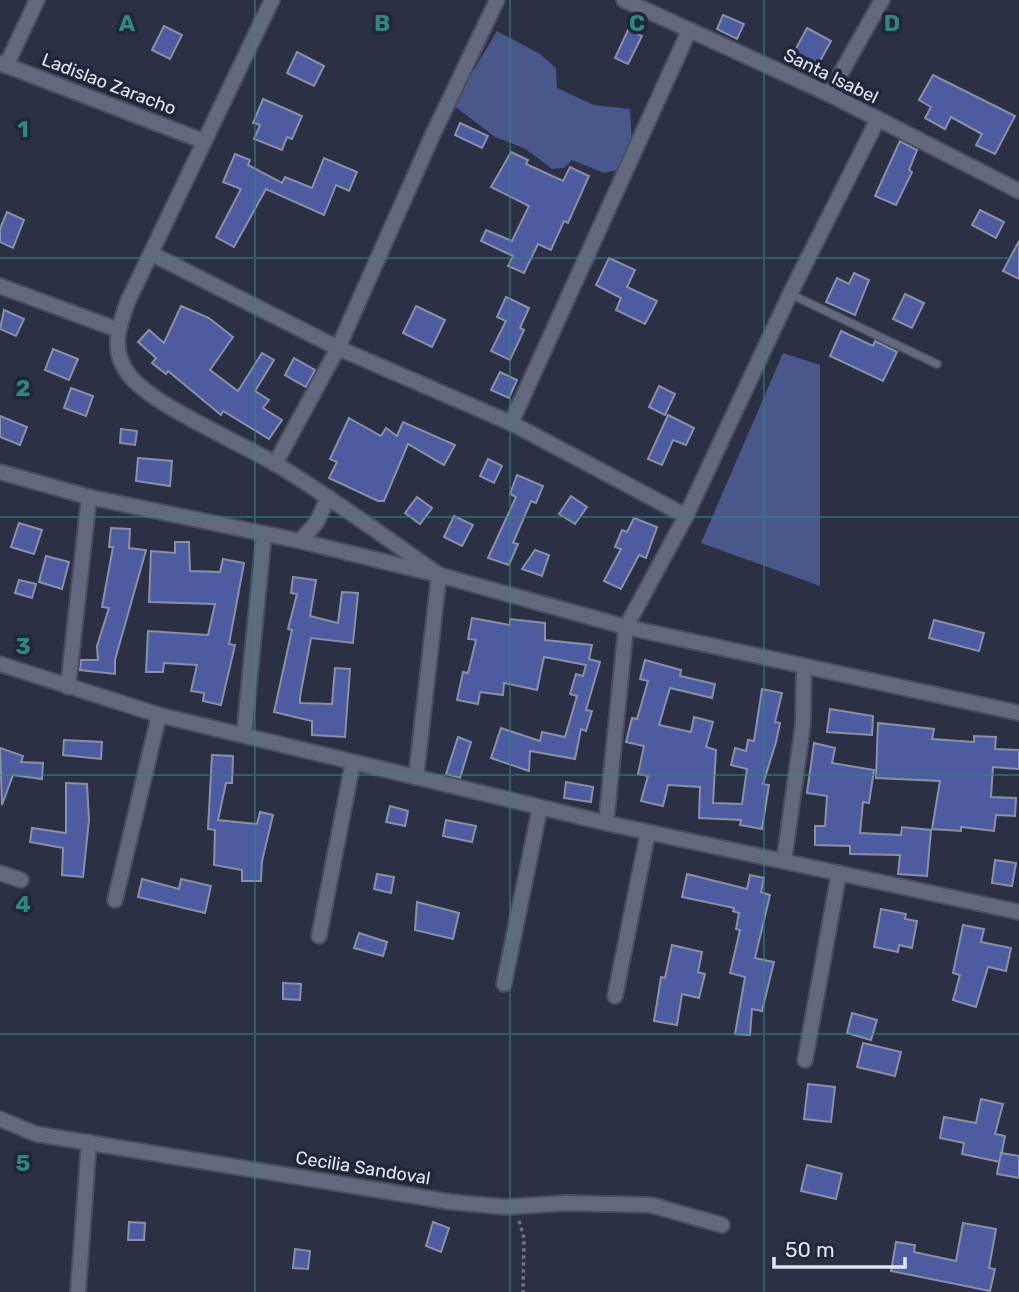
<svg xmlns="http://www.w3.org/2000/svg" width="1019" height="1292" font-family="Rubik,sans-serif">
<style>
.green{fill:#4a578a}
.building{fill:#4d5ca0;stroke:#8990a7;stroke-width:2}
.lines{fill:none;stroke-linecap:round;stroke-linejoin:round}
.lane-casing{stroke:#494e5f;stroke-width:10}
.street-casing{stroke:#494e5f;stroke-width:18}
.path{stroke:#6f7485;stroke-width:3.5;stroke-dasharray:3.5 3.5;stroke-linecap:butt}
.lane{stroke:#62697f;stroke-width:7}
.street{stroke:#62697f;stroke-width:14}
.grid{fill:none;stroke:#2f8782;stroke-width:2;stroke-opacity:0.55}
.labels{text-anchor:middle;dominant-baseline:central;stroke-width:7;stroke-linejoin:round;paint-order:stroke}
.street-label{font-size:18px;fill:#e3e7f4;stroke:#212639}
.grid-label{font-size:23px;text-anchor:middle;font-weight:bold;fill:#2f8782;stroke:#212639;stroke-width:7;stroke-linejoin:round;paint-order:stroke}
</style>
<rect width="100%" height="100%" fill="#2b3044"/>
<g class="green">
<path d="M497,31L540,54L556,68L557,88L594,105L630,109L632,145L617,170L604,173L572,160L564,168L552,169L526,149L495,137L453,105Z"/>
<path d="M783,353L820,365V586L701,543Z"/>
</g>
<g class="building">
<path d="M723,15L744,24L737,39L717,29Z"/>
<path d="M164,26L182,35L170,59L152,50Z"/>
<path d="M807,28L831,41L818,65L794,52Z"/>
<path d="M628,30L642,36L628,64L615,58Z"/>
<path d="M297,52L324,66L314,86L287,73Z"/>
<path d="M933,75L1015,116L995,154L976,145L982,134L951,117L945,129L925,118L931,107L919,100Z"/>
<path d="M263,99L302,116L292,139L287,137L282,150L254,139L260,125L253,123Z"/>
<path d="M460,123L488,136L482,148L455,135Z"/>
<path d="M900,141L917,150L909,170L912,172L896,205L875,196Z"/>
<path d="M511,152L528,160L526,164L563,181L570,167L589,176L568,223L564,221L551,250L538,244L524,273L508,266L513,256L481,241L486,230L512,241L529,206L491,187Z"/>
<path d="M235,154L250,160L248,165L282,183L285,177L312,188L324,158L357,172L349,191L336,185L324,215L266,189L234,247L216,237L241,189L223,182Z"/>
<path d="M980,210L1004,222L996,238L972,225Z"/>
<path d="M7,212L24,220L13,248L0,242V229Z"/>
<path d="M1019,241V279L1003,271Z"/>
<path d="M609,258L635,270L627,287L657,301L645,324L616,310L621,298L596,285Z"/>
<path d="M854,273L869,280L855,315L826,302L837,278L849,284Z"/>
<path d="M905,294L924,303L912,328L893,319Z"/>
<path d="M506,297L529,308L520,328L524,330L510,360L491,351L506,321L497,317Z"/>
<path d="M181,306L209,318L233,337L210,370L238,391L262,353L274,360L255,391L269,400L263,408L282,420L269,439L223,411L221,415L168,371L166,374L152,363L156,358L138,342L149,330L164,343Z"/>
<path d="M416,306L445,320L432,347L403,333Z"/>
<path d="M4,310L24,319L16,336L0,329Z"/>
<path d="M841,331L873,346L875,341L897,352L883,381L830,356Z"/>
<path d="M53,349L78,359L69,380L45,370Z"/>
<path d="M294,358L315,370L306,387L285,375Z"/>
<path d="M500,372L517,380L509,398L491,390Z"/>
<path d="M659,386L675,394L665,415L649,407Z"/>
<path d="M71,388L93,396L86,416L64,408Z"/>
<path d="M668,415L694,428L686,445L673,440L662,465L648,459Z"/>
<path d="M0,416L27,427L20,445L0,437Z"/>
<path d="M349,418L381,436L386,428L397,436L403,422L455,445L444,465L408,444L384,501H378L329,478L337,462L330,459Z"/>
<path d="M121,429L137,431L135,445L120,443Z"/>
<path d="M138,458L172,461L170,486L136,481Z"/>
<path d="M488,459L502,466L494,483L480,476Z"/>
<path d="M517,475L543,486L536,503L531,501L513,543L518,544L509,565L488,558L516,497L510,494Z"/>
<path d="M571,496L587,507L575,524L559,514Z"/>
<path d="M417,497L432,508L420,524L405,513Z"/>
<path d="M454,516L473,525L462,546L444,537Z"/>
<path d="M634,518L657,527L646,558L639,555L621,589L604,581L621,549L615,547L622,530L627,532Z"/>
<path d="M19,523L42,530L34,554L11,547Z"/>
<path d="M111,528L130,529L129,548L146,550L115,660V674L80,670L81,660H98L97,646L109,608L102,607L113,547H109Z"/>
<path d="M175,542H189L190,571L220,572L223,559L244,563L229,644L235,645L221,705L203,701L204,693L191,691L197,665L164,663L163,672H146L148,631L208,635L215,604L149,602L151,551L175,553Z"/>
<path d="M535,550L549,555L542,576L522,569Z"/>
<path d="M46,556L69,562L62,589L39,582Z"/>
<path d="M293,577L316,580L310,616L338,623L342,592L358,593L353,643L311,638L300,697V703L332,704L335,668L350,669L345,737L312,735V721L274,712L292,630L288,629L297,594L291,593Z"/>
<path d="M19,580L36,584L32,598L15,593Z"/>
<path d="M472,618L510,625V619L545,623V640L592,645L589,659L600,662L586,710L592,711L586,731L581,729L575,759L530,751L529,771L491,758L501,728L540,741L542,732L565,737L577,696L570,694L576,674L583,676L586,665L544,657L537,690L504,683L503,695L480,692L478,704L457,700L463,672L468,673L476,640L468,639Z"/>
<path d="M934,620L984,633L979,651L929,638Z"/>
<path d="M645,660L681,670L680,676L715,684L712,698L670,688L659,725L691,732L694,717L713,722L706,747L716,750L713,803L742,804L747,769L731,765L735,748L746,751L748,740L754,741L762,689L782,693L775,722L780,723L776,742L763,784L769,785L762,829L740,825L741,820L699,818L700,787L668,785L663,806L641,801L648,776L638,774L644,746L626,742L632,718L637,719L648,681L640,679Z"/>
<path d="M830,709L873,716L872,735L827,732Z"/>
<path d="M878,723L934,729L932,739L974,742V736L996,737L995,749L1019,750V769L993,767L991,797L1016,798L1015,816L996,815L994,831L961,827V831L932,829L940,781L876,778Z"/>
<path d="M458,737L471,742L460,778L446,774Z"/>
<path d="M64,740L102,742L101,759L63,755Z"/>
<path d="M814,743L835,748L832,763L874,770L869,803L863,802L860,833L901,835L902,827L931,830L927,876L898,874L900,855L850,854V846L815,845V826H825L827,796L807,793Z"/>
<path d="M0,748L23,756L21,762L43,763L42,779L13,775L2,805Z"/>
<path d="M212,755L233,756L232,783H226L218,820L257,824L260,812L273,815L262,861L261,881H242V870L214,865L215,830L208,829Z"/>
<path d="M566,782L593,787L591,802L564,798Z"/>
<path d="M66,783L87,784L89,820L83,877L62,875L63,848L30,842L32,828L66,833Z"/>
<path d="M390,806L408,811L405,826L386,822Z"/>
<path d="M446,820L476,826L472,842L443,836Z"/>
<path d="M995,860L1016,863L1012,886L992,883Z"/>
<path d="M377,874L394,877L391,893L374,889Z"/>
<path d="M687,874L747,889L750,875L764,878L761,892L770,895L755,958L774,962L762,1011L752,1009L750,1035L735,1034L745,977L730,973L740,930L736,929L739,913L733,911L734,908L682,897Z"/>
<path d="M142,879L179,889L181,879L211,886L205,913L138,897Z"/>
<path d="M417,902L459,913L453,939L415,930Z"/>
<path d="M881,909L906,914L905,919L917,921L912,948L899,945L898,952L874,947Z"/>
<path d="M963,925L984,929L981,942L1011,948L1006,971L988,967L976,1007L953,1000L960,975L953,973Z"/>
<path d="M359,933L387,942L383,956L354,948Z"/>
<path d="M672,945L702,952L698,972L705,974L699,998L682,994L677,1025L654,1021L661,977L665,978Z"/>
<path d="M283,983L301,984L300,1000L283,999Z"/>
<path d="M852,1013L877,1020L871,1040L847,1033Z"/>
<path d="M863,1043L901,1052L895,1076L857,1067Z"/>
<path d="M808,1084L835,1087L831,1122L804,1119Z"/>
<path d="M981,1099L1003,1104L995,1134L1005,1136L1000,1162L962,1154L964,1143L940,1138L944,1117L976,1123Z"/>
<path d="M1001,1153L1019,1156V1178L997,1174Z"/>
<path d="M807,1165L842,1174L836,1199L801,1191Z"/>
<path d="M129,1222L145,1223L144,1240H128Z"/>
<path d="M433,1222L449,1228L441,1252L426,1246Z"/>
<path d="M963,1223L996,1229L989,1268L995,1269L990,1291L891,1271L896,1242L915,1245L914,1252L956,1261Z"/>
<path d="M295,1249L310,1251L308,1269L293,1268Z"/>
</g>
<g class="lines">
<defs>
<path id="lane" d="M790,294L937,364"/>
<g id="street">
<path d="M272,0L128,301C118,327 110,352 130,376C154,406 239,442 276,464C332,498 385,537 439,575L416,777"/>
<path d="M624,0L829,94L1019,191"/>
<path d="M0,63L203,141"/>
<path d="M6,66L37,0"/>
<path d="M829,94L882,0"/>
<path d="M152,254L338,348L511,423L686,516"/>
<path d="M0,286L116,329"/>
<path d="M511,423L689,31"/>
<path d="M275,464L338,348L433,134L497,0"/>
<path d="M0,472L89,497L300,541L439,575L626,627L1019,713"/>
<path d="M300,541L317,522L328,497"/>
<path d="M0,664L159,715L606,823L1019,912"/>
<path d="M68,687L89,497"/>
<path d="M244,735L264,534"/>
<path d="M606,823L626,627L686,516L790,294L878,119"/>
<path d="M784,861L803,724L804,666"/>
<path d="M0,873L21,880"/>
<path d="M115,900L159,715"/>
<path d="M319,936L353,762"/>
<path d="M504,984L540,807"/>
<path d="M615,996L648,832"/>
<path d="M805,1060L839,873"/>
<path d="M0,1119L36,1134L451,1202L506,1207L566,1203L651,1205L722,1225"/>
<path d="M78,1292L89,1142"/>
</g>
</defs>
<use href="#lane" class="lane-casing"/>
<use href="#street" class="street-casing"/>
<path class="path" d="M519,1221L524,1238L523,1292"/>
<use href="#lane" class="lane"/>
<use href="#street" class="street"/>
</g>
<path class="grid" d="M255,0V1292M510,0V1292M764,0V1292M0,258H1019M0,517H1019M0,775H1019M0,1034H1019"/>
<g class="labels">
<g class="street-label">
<text transform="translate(831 76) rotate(26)">Santa Isabel</text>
<text transform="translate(109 84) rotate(21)">Ladislao Zaracho</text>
<text transform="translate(363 1168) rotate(9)">Cecilia Sandoval</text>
</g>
</g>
<g class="grid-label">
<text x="127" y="31">A</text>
<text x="382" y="31">B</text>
<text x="637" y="31">C</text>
<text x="892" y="31">D</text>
<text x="23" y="137">1</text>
<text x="23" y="396">2</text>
<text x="23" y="654">3</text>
<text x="23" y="912">4</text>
<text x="23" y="1171">5</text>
</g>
<path d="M774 1257v10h131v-10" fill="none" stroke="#e3e7f4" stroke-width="3.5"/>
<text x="785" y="1257" font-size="21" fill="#e3e7f4" stroke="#212639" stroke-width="5" paint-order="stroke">50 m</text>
</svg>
